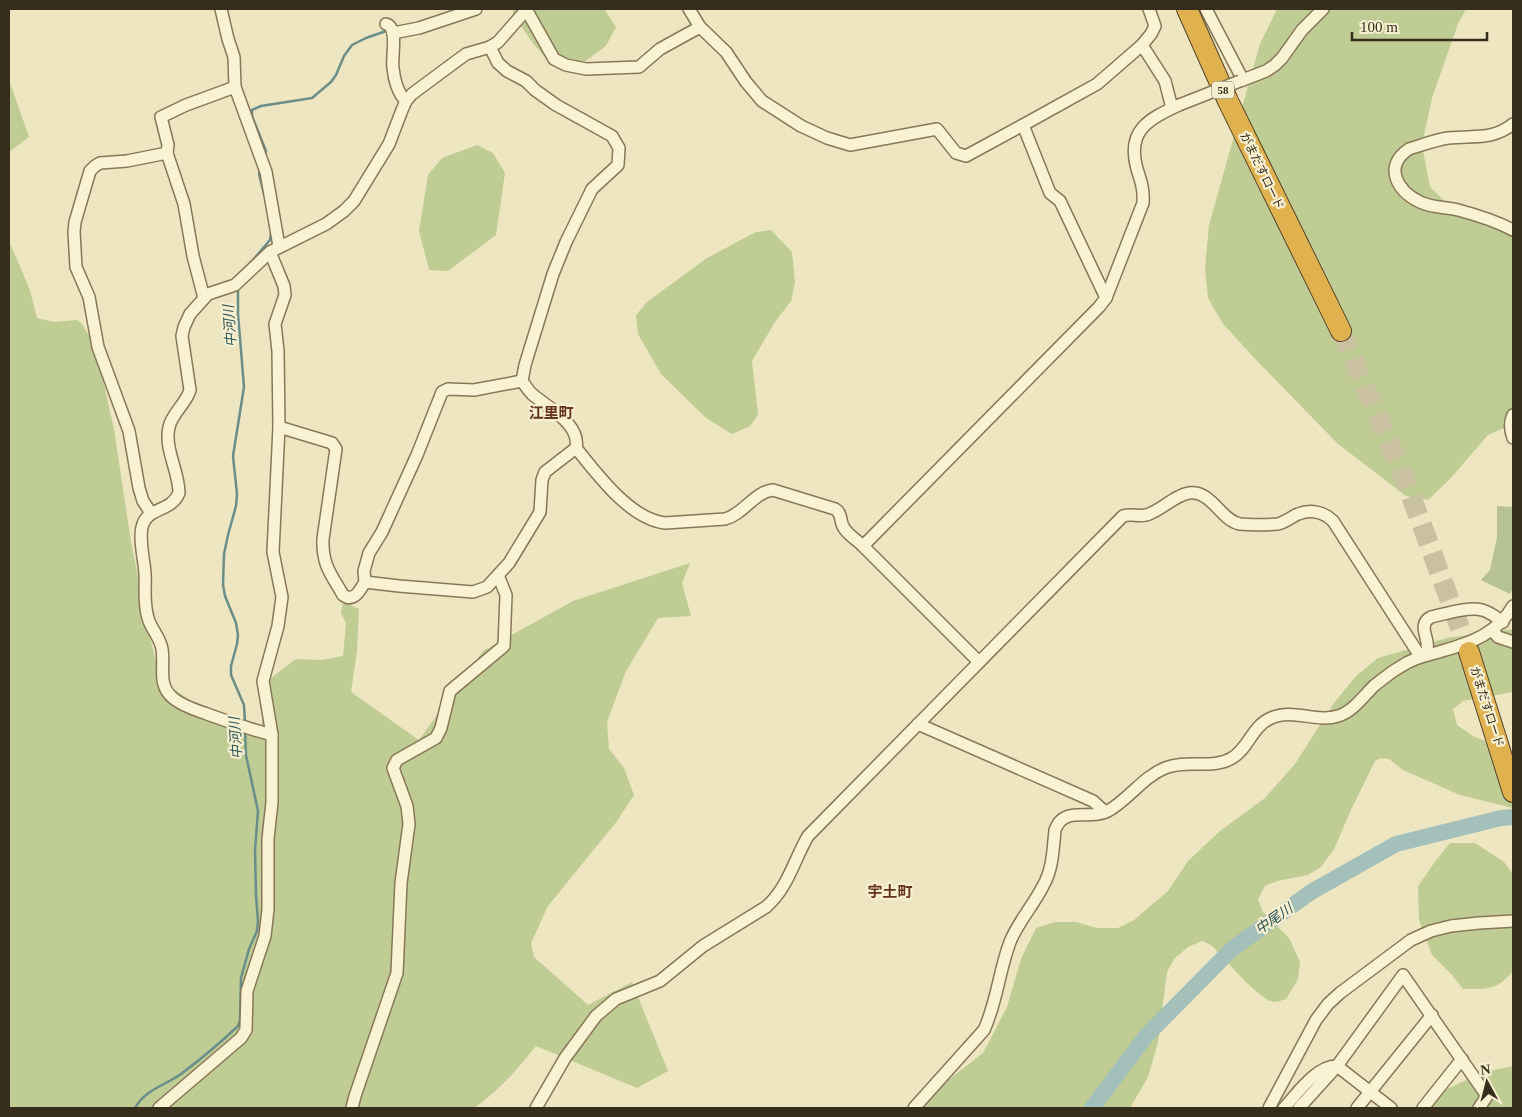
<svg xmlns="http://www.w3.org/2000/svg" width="1522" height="1117" font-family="'Times New Roman','Noto Sans JP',serif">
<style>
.green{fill:#bfcc94}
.cemetery{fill:#b6c194}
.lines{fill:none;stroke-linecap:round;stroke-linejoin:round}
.stream{stroke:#6a8e8a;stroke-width:2.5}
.river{stroke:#a3c0bb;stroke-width:16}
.highway-tunnel{stroke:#c9c19f;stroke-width:20;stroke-dasharray:20 10;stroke-linecap:butt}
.street-casing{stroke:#887758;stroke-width:14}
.highway-casing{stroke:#55442c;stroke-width:22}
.street{stroke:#f9f3d3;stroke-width:11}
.highway{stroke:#e0b24f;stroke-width:20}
.street-bridge-casing{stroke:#887758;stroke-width:14;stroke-linecap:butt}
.street-bridge{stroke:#f9f3d3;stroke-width:11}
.labels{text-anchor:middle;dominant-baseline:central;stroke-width:4.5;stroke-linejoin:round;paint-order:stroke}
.shield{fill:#f6efd0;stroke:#706752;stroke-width:1}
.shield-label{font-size:11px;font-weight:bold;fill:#372d1c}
.street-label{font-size:12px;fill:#372d1c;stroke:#f6efd0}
.water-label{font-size:14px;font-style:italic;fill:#2b5457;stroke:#f6efd0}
.quarter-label{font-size:15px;font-weight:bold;fill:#64341b;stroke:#f6efd0}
</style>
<rect width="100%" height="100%" fill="#eee6c0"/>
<g class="green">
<path d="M513,9H604L616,27L606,46L580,65L553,67L532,42L513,14Z"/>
<path d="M1277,9H1466L1458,24L1432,98L1422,145L1430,187L1461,217L1513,234V424L1488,435L1450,479L1428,500L1406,496L1338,444L1262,366L1223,324L1208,298L1205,268L1209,225L1260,44Z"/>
<path d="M9,80L29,137L9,152Z"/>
<path d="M477,145L493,153L505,173L496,235L448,271L429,270L419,231L428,175L442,158Z"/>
<path d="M771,230L792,252L795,282L791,301L775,322L752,361L758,415L750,426L732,434L706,418L661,374L638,334L636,315L647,302L707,258L756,232Z"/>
<path d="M9,241L30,290L37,318L54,322L77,320L82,324L95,345L114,429L131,542L140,586L147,626L155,658L173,689L198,705L261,727L271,678L296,659L321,660L343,656L346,623L341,613L343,602L359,609L357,651L351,692L419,740L483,651L573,601L690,563L682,583L691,616L658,618L626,671L607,722L609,749L624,768L634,795L617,821L548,906L531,943L534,957L588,1005L632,982L668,1071L637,1088L536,1046C518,1069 498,1091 474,1108H9Z"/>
<path d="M1513,629V692L1463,701L1453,709L1457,725L1473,736L1513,753V808L1460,795L1403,770L1389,759L1381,758L1375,761L1351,810L1334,849L1321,867L1308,875L1277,881L1265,886L1258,899L1263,912L1289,938L1300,962L1298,979L1286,999C1282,1000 1278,1002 1274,1002C1258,1000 1224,957 1211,945L1202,941L1188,947L1174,959L1167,972L1158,1042L1148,1077L1130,1108H909L933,1092L983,1053L1007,1007L1021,959L1036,928L1055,922H1076L1097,928H1118L1134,920L1168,891L1188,861L1220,831L1265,798L1295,764L1334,703L1356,676L1378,658L1447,638Z"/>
<path d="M1450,843H1475L1504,862L1513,874V971C1497,991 1486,989 1463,989L1452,975L1432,955L1419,920L1418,886L1434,863Z"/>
<path d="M1513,1066V1108H1419L1438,1093L1484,1072Z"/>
</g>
<path class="cemetery" d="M1497,506L1513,507V588L1510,594L1481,580L1490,570L1497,537Z"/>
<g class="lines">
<g class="stream">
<path d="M450,12L457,9"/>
<path d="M265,155L266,151L252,116V110L261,106L312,98L331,82L336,75L344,56L352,45L366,38L389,30"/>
<path d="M260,170L259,174L264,194"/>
<path d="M247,267L270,240L271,234"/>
<path d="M238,291V314L244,387L233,456L237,494L236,506L228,535L224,554L223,585L225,596L236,623L238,635L237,644L231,666V675L244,705L245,722"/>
<path d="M135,1108C146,1089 164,1086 181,1074C201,1059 220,1043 238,1026L240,1021L241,978L249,949L257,931L258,921L256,895L255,850L258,811L246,755L245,730"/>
</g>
<path class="river" d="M1092,1108L1146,1036L1232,949L1311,892L1396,844L1501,818L1513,817"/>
<path class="highway-tunnel" d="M1341,331L1404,477L1469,652"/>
<defs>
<g id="street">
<path d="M221,9L228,39L234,57L235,87L266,172L279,246"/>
<path d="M526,9L554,59L566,65L586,69L639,67L660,49L700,27"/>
<path d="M689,9L700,27L726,52L746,82L762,101L801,126L827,138L850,145L937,129L956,153L966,156L1023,125L1097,84L1142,45L1151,34L1155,26L1149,9"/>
<path d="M1206,9L1243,80"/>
<path d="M386,24C399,27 391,58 393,68C394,79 398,94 406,101"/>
<path d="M393,33L419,28L476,9"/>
<path d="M1142,45L1165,81L1172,108"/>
<path d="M1240,81L1266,71L1275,65L1282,58L1302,30L1323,9"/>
<path d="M1513,124C1491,141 1474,135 1448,138C1435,140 1422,145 1409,149C1383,166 1397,191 1420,202C1432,208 1446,207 1458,210C1477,215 1496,221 1513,230"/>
<path d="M1023,125L1050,193L1060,201L1106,298"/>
<path d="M204,298L193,256L184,204L167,153L168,145L161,117L186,105L235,87"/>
<path d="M1513,415C1509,423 1510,430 1513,438"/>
<path d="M279,427L332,443L336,449L323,539C322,565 331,574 343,595C354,603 360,590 365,582L364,571L369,553L382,532L417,455L442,392L448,389L474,390L522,381"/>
<path d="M576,448C597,474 630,519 665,523L725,519C744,514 754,492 773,490L835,509C843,514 839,521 844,528C848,535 857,540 863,546L979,662"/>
<path d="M151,513L143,501L139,488L129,431L98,347L89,297L76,267L74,232L75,222L90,171L95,166L100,163L127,161L167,153"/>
<path d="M863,546L1099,307L1106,298L1143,203C1144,190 1141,181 1137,169C1126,130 1149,119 1179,105"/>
<path d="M365,582L399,586L473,592L487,587L509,563L540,512L542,480L545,472L576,448C581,424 547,407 532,394C528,390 525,385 522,381L525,365L553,274L566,242L592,189L618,165L619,148L612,136L556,105L535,90L526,81L507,71L498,63L490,47"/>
<path d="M1493,631L1498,637L1513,642"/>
<path d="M1426,655C1427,650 1428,647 1427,642C1425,632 1420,623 1431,617C1445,614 1469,606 1482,610C1490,612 1496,617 1503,622"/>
<path d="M918,724L1093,801L1105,812"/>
<path d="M272,735C250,729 229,722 207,714C196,710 182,706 173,698C157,685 165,667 162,649C160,637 151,629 148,618C143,601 146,589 145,573C144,559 138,536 143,524C149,507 171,512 179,493C179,471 164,449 169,427C172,413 186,404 190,390L182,336L184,327L190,314L208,294L235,285L270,252L326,224L344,211L354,201L389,144L402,110L406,101L412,94L466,54L490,47L498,42L527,9"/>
<path d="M159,1108L241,1038L246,1030L247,991L265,936L268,909V839L272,802V735L263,681L278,626L282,597L273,552L279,427L278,351L275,324L285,295L284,286L270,252"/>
<path d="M352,1108L355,1096L397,973L401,883L409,824L407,806L393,768L397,760L436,738L441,728L450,691L504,646L506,595L498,575"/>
<path d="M536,1108L565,1058L596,1016L616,999L660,981L703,946L766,907C788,888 794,860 808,836L1123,516C1132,513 1141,518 1149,514C1163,509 1175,495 1189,493C1212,490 1221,521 1240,524C1249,525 1268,525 1278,524C1286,522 1291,517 1298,514C1311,509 1324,512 1333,521L1420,656"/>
<path d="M914,1108L984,1030C997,1002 999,971 1010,942C1018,922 1033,906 1043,886C1053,869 1053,849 1055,830C1064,805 1089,821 1108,811C1129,799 1143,777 1165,768C1187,759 1212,770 1232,758C1249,748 1252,726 1271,718C1293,708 1316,723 1338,716C1353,712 1364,695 1375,685C1383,679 1391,672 1400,667C1415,657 1426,656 1442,651C1471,643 1498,633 1513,606"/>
<path d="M1269,1108L1316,1020L1328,1004L1340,993L1411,940L1431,931L1451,926L1479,923L1513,921"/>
<path d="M1284,1108C1296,1095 1317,1065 1337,1066L1391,1108"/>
<path d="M1299,1108L1337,1066L1403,975L1487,1096L1479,1108"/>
<path d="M1357,1108L1432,1015"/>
<path d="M1423,1108L1462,1059"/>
</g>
<g id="highway">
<path d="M1187,9L1228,101L1341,331"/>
<path d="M1469,652L1513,792"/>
</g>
</defs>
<use href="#street" class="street-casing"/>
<use href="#highway" class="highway-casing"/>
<use href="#street" class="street"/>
<use href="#highway" class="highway"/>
<defs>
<path id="street-bridge" d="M1179,105L1240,81"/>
</defs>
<use href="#street-bridge" class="street-bridge-casing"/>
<use href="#street-bridge" class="street-bridge"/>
</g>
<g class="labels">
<rect class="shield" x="1212" y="81.5" width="22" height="17" rx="4"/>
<g class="shield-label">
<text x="1223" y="90">58</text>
</g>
<g class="street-label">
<text transform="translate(1262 171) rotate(64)">がまだすロード</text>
<text transform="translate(1487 707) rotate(72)">がまだすロード</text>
</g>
<g class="water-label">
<text transform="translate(230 326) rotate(-94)">中河川</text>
<text transform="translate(236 738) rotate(-94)">中河川</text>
<text transform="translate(1274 919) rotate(-35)">中尾川</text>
</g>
<g class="quarter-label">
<text x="551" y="413">江里町</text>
<text x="890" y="892">宇土町</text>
</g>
</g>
<rect width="1522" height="1117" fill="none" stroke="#372d1c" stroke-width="20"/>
<g transform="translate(1487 1082) rotate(353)" stroke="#f6efd0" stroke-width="4" paint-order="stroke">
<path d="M0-4L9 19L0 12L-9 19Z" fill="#372d1c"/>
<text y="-8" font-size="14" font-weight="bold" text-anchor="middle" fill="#372d1c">N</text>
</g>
<path d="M1352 32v8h135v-8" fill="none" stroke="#372d1c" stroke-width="2.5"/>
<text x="1360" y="32" font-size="15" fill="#372d1c" stroke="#f6efd0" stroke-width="4" paint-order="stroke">100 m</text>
</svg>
